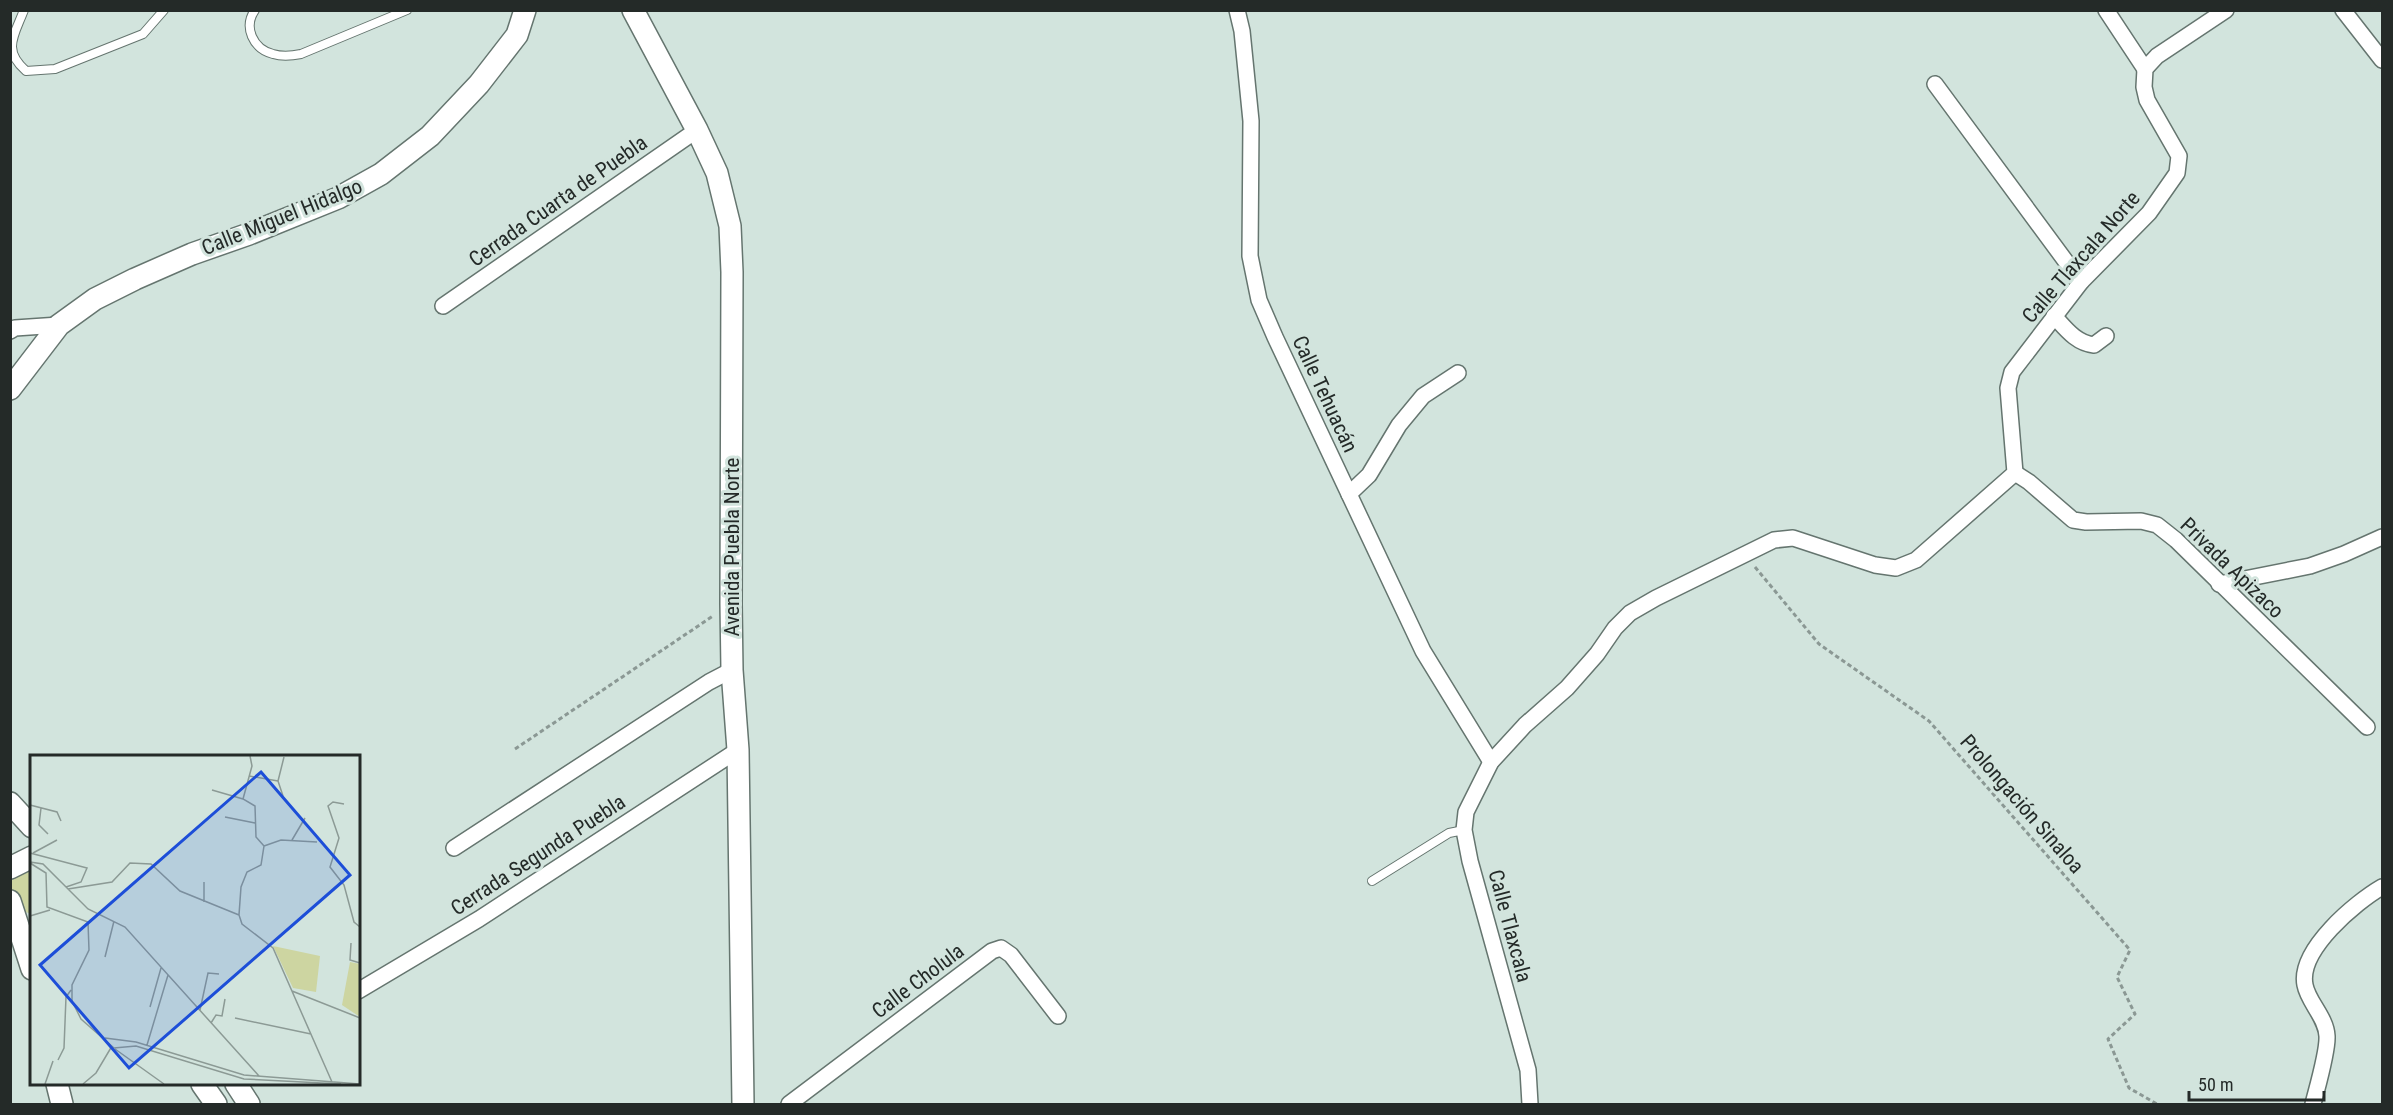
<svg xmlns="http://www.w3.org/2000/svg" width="2393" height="1115" font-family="'Roboto Condensed',sans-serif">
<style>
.green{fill:#cdd5a1}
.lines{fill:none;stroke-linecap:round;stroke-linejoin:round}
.lane-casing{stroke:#65756f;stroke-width:10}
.street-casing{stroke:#65756f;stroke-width:18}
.secondary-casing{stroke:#65756f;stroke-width:24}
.path{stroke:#8b9894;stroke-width:3;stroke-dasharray:4.5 3;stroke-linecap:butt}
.lane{stroke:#fff;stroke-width:8}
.street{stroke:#fff;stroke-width:15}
.secondary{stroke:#fff;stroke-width:21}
.labels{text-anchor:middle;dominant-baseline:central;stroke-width:6;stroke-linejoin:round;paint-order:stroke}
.street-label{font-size:21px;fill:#242a28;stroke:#d2e4dd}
.inset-road{fill:none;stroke:#8c9a95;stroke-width:1.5}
.view{fill:#1d4ed8;fill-opacity:0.15;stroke:#1d4ed8;stroke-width:3}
.inset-edge{fill:none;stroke:#242a28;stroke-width:3}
</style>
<rect width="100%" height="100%" fill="#d2e4dd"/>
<path class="green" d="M31,867V914L23,911L11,900C10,877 11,877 31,867Z"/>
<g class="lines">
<defs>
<g id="lane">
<path d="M24,10C14,36 2,50 26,71L55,69L143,34L164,10"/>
<path d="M255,10C243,27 253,49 273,54C283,57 291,56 301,54L407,10"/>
<path d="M1372,881L1449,833L1464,830"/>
</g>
<g id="street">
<path d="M1237,10L1242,31L1251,121L1250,256L1259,300L1275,337L1423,651L1491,762"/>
<path d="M2106,10L2145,69"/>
<path d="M2343,10L2382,60"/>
<path d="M1935,84L2081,282"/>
<path d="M443,306L697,130"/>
<path d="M2054,316C2066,329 2076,343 2094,345L2106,336"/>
<path d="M10,331L15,328L59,325"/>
<path d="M2015,473L2029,482L2073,520L2086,522L2141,521L2157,525L2176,540L2367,727"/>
<path d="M1349,494L1369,475L1399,425L1423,396L1458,373"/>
<path d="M2219,584L2310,566L2344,554L2382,537"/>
<path d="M454,848L709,682L732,670"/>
<path d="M358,991L479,919L738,750"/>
<path d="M789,1104L992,951L1001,948L1011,955L1058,1016"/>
<path d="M1530,1104L1528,1070L1470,861L1464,830L1466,812L1491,762L1525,725L1567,688L1597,654L1615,628L1630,613L1656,598L1774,540L1793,538L1875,565L1896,568L1916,560L2015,473L2008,388L2012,372L2081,282L2149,213L2177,173L2179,156L2147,100L2144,87L2145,69L2157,56L2226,10"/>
<path d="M2313,1104C2317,1088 2328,1051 2327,1036C2326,1017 2308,1002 2305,985C2298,950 2356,902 2382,887"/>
</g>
<g id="secondary">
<path d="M633,10L697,130L717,173L730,226L732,272L731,604L732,670L738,750L743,1104"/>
<path d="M10,389L59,325L95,299L135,279L192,254L249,234L338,198L381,174L430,136L479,84L517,35L525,10"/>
<path d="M10,803L32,827"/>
<path d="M10,868L32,857"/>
<path d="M10,901L32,969"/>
<path d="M57,1084L62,1104"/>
<path d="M202,1084L216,1104"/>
<path d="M236,1084L249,1104"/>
</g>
</defs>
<use href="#lane" class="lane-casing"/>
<use href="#street" class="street-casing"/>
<use href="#secondary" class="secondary-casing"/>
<g class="path">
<path d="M1755,567L1819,644L1929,721L2130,950L2117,977L2135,1014L2108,1039L2129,1088L2157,1104"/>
<path d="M515,749L713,616"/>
</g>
<use href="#lane" class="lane"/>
<use href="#street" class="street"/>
<use href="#secondary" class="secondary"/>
</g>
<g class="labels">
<g class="street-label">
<text transform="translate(558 201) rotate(-35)">Cerrada Cuarta de Puebla</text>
<text transform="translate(282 217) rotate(-22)">Calle Miguel Hidalgo</text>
<text transform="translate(2081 257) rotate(-49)">Calle Tlaxcala Norte</text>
<text transform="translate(1325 394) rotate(65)">Calle Tehuacán</text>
<text transform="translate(732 547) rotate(-90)">Avenida Puebla Norte</text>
<text transform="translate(2232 568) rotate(44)">Privada Apizaco</text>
<text transform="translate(2022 804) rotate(49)">Prolongación Sinaloa</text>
<text transform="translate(538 855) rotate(-33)">Cerrada Segunda Puebla</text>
<text transform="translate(1510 926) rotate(75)">Calle Tlaxcala</text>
<text transform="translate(918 981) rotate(-37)">Calle Cholula</text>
</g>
</g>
<g transform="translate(30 755)">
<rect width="330" height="330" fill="#d2e4dd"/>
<path d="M243,191L290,201L286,237L263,233ZM320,207L330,209V262L312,250Z" fill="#cdd5a1"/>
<path class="inset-road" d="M220,1L222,11L213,44L225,51L226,82L234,91L231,110L217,117L211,132L209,160L212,169L243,193L302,327M219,21L248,26M182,35L213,44M253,41L248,26L254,2M314,49L303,47L298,51L309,83L300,112L314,130L324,167L330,172M0,50L27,57L31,66M11,53L9,70L18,79M195,62L225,68M262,85L275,63M234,91L251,85L287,87M0,98L57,113L51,127L36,132M3,98L27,85M0,107L13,109L58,154L95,172L229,321M0,108L16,118L17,152L58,167L59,195L42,230V246L51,264L84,293L106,291L214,324L311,329M38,134L82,127L100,108L121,109L150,136L209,160M174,147V127M0,161L20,155M321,188L320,205L330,208M75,202L84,166M262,236L330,263M120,252L131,213M170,255L178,218L189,219M205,263L281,279M181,268L186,260L192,261L195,244M75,283L106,287L214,320L330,329M117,290L138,220M85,294L134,329M28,305L34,293L36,242L41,235M15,329L23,306M53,329L66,318L82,291"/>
<path class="view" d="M231,17L320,120L99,313L10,210Z"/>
<rect width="330" height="330" class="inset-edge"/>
</g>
<rect width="2393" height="1115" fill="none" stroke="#242a28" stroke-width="24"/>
<path d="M2189 1091v9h135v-9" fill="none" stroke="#242a28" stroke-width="3"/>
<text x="2198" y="1091" font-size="18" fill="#242a28" stroke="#d2e4dd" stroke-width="4.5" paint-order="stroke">50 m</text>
</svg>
